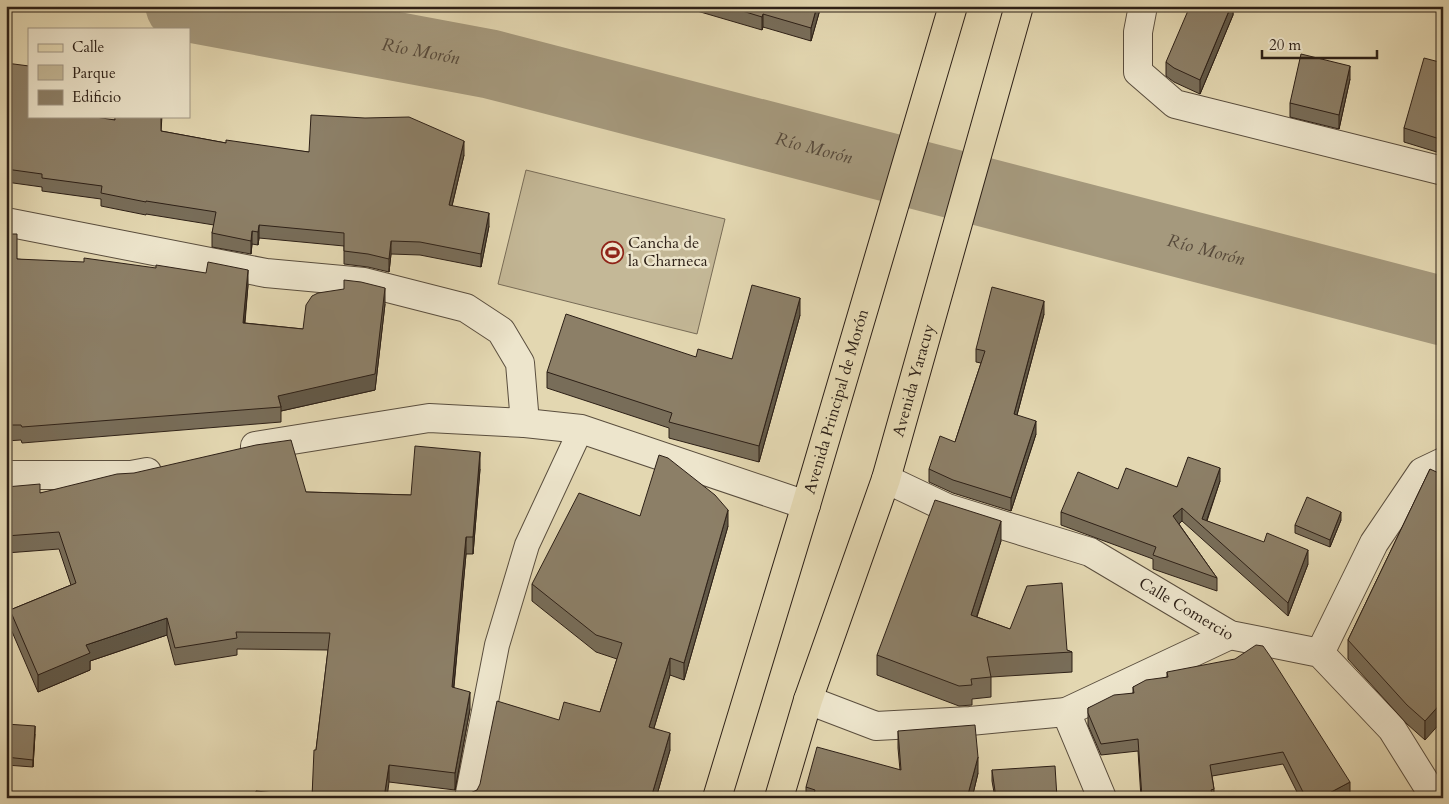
<svg xmlns="http://www.w3.org/2000/svg" width="1449" height="804" font-family="Cardo,serif">
<style>
.green{fill:#c4b897;stroke:#786c57}
.lines{fill:none;stroke-linecap:round;stroke-linejoin:round}
.river{stroke:#a5997d;stroke-width:69}
.lane-casing{stroke:#5a4e3e;stroke-width:26}
.street-casing{stroke:#5a4e3e;stroke-width:30}
.primary-casing{stroke:#2d2017;stroke-width:30}
.lane{stroke:#ede5cc;stroke-width:24}
.street{stroke:#ede5cc;stroke-width:28}
.primary{stroke:#e3d7b1;stroke-width:28}
.wall{fill:#786d59;stroke:#2d2017}
.shaded-wall{fill:#625948;stroke:#2d2017}
.building{fill:#8c7f67;stroke:#2d2017}
.labels{text-anchor:middle;dominant-baseline:central;stroke-width:5;stroke-linejoin:round;paint-order:stroke}
.poi-label{font-size:16px;fill:#2d2017;stroke:#ede5cc;text-anchor:start}
.street-label{font-size:16px;fill:#2d2017;stroke:#ede5cc}
.water-label{font-size:18px;font-style:italic;fill:#574a3b;stroke:#ede5cc}
</style>
<rect width="100%" height="100%" fill="#e3d7b1"/>
<filter id="stains"><feTurbulence type="fractalNoise" baseFrequency=".004" numOctaves="4"/><feColorMatrix values="0 0 0 0 .2 0 0 0 0 .09 0 0 0 0 .02 0 0 0 .5 -.17"/></filter>
<radialGradient id="worn" r=".72"><stop offset=".6" stop-color="#630" stop-opacity="0"/><stop offset="1" stop-color="#630" stop-opacity=".3"/></radialGradient>
<path class="green" d="M526,170L725,219L697,334L498,284Z"/>
<g class="lines">
<path class="river" id="s1" d="M180,6L490,64L1443,311"/>
<defs>
<path id="lane" d="M467,798L497,645L527,545L581,429"/>
<g id="street">
<path d="M1143,6L1138,32V72L1175,104L1443,171"/>
<path d="M6,222L266,273L364,282L466,308L501,331L520,363L525,423"/>
<path d="M255,446L429,418L525,423L581,429L806,505"/>
<path d="M6,475H131L147,472"/>
<path id="s2" d="M886,479L947,508L1090,552L1230,635L1320,653L1392,729L1435,798"/>
<path d="M1320,653L1374,543L1422,472L1443,462"/>
<path d="M808,700L876,726L970,721L1066,712L1230,635"/>
<path d="M1066,712L1102,798"/>
</g>
<g id="primary">
<path id="s3" d="M717,798L806,505L953,6"/>
<path id="s4" d="M779,798L808,700L886,479L1019,6"/>
</g>
</defs>
<use href="#lane" class="lane-casing"/>
<use href="#street" class="street-casing"/>
<use href="#primary" class="primary-casing"/>
<use href="#lane" class="lane"/>
<use href="#street" class="street"/>
<use href="#primary" class="primary"/>
</g>
<g class="wall">
<path d="M680,6H821L811,41L763,27L762,30Z"/>
<path d="M1233,6V15L1200,94L1174,82L1166,76V62Z"/>
<path d="M6,63L29,116L115,120V116H162L161,131L226,143L309,152L464,155L452,206L489,226L481,267L420,255L391,254L389,272L368,267L344,264V246L259,238L258,245L252,244L251,254L212,247V233L214,225L146,214V215L101,206V199L42,191V187L6,182Z"/>
<path d="M1443,63V143L1440,153L1404,142V128Z"/>
<path d="M1350,79L1339,129L1290,117V103Z"/>
<path d="M6,234L17,259L248,285L245,323L303,329L385,304L375,390L281,411V422L22,443L21,440L6,441Z"/>
<path d="M1044,314L1017,415L1036,434L1011,511L953,493L929,482V469L955,442L981,363L976,362V349Z"/>
<path d="M800,315L759,462L669,438V428L547,388V372L696,357L732,359Z"/>
<path d="M480,469L473,554H466L454,687L470,709L455,790L389,782L312,797L316,750L328,650L237,649V655L175,665L167,635L90,661V670L38,692L10,627V610L71,585L59,549L6,553V487L40,493L306,492L411,495Z"/>
<path d="M1430,469L1425,740L1407,724L1348,659V640Z"/>
<path d="M1220,481L1207,521L1308,564L1288,616L1182,521L1179,524L1217,578V591L1153,569V559L1061,525V512L1118,489L1177,487Z"/>
<path d="M640,516L728,526L684,680L670,675L654,728L670,750L656,798H467L477,790L559,720L600,712L617,659L596,652L532,601V584Z"/>
<path d="M1341,520L1330,547L1295,533V525Z"/>
<path d="M1001,541L977,617L1072,652V672L991,677V697L972,699V705L959,706L877,675V655Z"/>
<path d="M1167,672L1350,793L1341,798H1300L1283,764L1212,776L1214,789V798H1141L1138,751L1101,755L1088,725V708L1133,693V687L1167,677Z"/>
<path d="M6,724L35,734L33,767L6,765Z"/>
<path d="M898,731L978,773L972,798H806V787L900,770L898,748Z"/>
<path d="M992,770L1057,798H995L992,781Z"/>
</g>
<g class="shaded-wall">
<path d="M817,6H821L811,41V28Z"/>
<path d="M1231,6H1233V15L1200,94V80Z"/>
<path d="M763,14V27L762,30V17Z"/>
<path d="M1350,66V79L1339,129V115Z"/>
<path d="M1443,129V143L1440,153V139Z"/>
<path d="M464,141V155L449,218V205Z"/>
<path d="M489,213V226L481,267V254Z"/>
<path d="M259,225V238L258,245V232Z"/>
<path d="M252,231V244L251,254V241Z"/>
<path d="M391,241V254L389,272V259Z"/>
<path d="M248,270V285L243,338V323Z"/>
<path d="M385,288V304L375,390L281,411V407L278,396Z"/>
<path d="M800,298V315L759,462V446Z"/>
<path d="M1044,301V314L1014,426V414Z"/>
<path d="M1036,421V434L1011,511V498Z"/>
<path d="M480,452V469L473,554V537Z"/>
<path d="M1220,468V481L1204,528L1202,519Z"/>
<path d="M1182,508V521L1173,529V516Z"/>
<path d="M728,510V526L684,680V663Z"/>
<path d="M1341,512V520L1330,547V540Z"/>
<path d="M1001,521V541L971,634V615Z"/>
<path d="M466,537V554L452,704V687Z"/>
<path d="M1308,550V564L1288,616V603Z"/>
<path d="M167,618V635L90,661V670L38,692V675L86,645Z"/>
<path d="M670,658V675L649,744V727Z"/>
<path d="M470,692V709L455,790V773Z"/>
<path d="M1443,701V720L1425,740V721Z"/>
<path d="M35,726V734L33,767V760Z"/>
<path d="M670,733V750L656,798H651Z"/>
<path d="M978,757V773L972,798H967Z"/>
<path d="M389,765V782L387,798H384Z"/>
<path d="M1350,782V793L1341,798H1320Z"/>
</g>
<g class="building">
<path d="M726,6H817L811,28L763,14L762,17Z"/>
<path d="M1190,6H1231L1200,80L1174,68L1166,62Z"/>
<path d="M1301,54L1350,66L1339,115L1290,103Z"/>
<path d="M1424,58L1443,63V129L1440,139L1404,128Z"/>
<path d="M6,63L29,66V116H89L115,120V116H161V131L226,143V140L309,152L311,115L365,118L409,117L464,141L449,205L489,213L481,254L420,242L391,241L389,259L368,254L344,251V233L259,225L258,232L252,231L251,241L212,233L216,212L146,201V202L101,193L102,186L42,178V174L6,169Z"/>
<path d="M6,234H17V259L84,262V258L156,268V265L206,273L208,262L248,270L243,323L303,329L306,305L312,296L318,293L344,289V280L361,282L385,288L375,374L278,396L281,407L22,427L21,425H6Z"/>
<path d="M752,285L800,298L759,446L669,422L672,413L547,372L566,314L696,357L698,349L732,359Z"/>
<path d="M992,287L1044,301L1014,414L1036,421L1011,498L953,480L929,469L940,436L955,442L985,351L976,349Z"/>
<path d="M291,440L306,492L411,495L415,446L480,452L473,537H466L452,687L470,692L455,773L389,765L384,798H255L256,791L312,797L314,750H316L330,633L236,632L237,638L175,648L167,618L86,645L90,653L38,675L10,610L76,583L59,532L6,536V487L40,484V493L117,474L134,473L256,445Z"/>
<path d="M659,455L668,458L715,495L728,510L684,663L670,658L649,727L670,733L651,798H467L468,794L477,790L480,784L497,701L559,720L564,702L600,712L622,643L596,635L532,584L579,493L640,516Z"/>
<path d="M1188,457L1220,468L1202,519L1264,542L1267,533L1308,550L1288,603L1182,508L1173,516L1217,578L1153,555L1156,547L1061,512L1078,472L1118,489L1126,468L1177,487Z"/>
<path d="M1430,469L1443,475V636L1442,638L1443,639V701L1425,721L1407,705L1348,640Z"/>
<path d="M1307,497L1341,512L1330,540L1295,525Z"/>
<path d="M935,500L1001,521L971,615L1010,629L1027,586L1062,583L1067,650L1072,652L987,657L991,677L971,679L972,685L959,686L877,655Z"/>
<path d="M1256,645L1263,646L1270,656L1350,782L1320,798H1306L1283,752L1210,765L1214,789L1211,790L1213,798H1142L1138,739L1101,744L1088,713V708L1114,695L1134,693L1133,687L1146,680L1168,677L1167,672L1235,659Z"/>
<path d="M6,724L35,726L33,760L6,757Z"/>
<path d="M975,725L978,757L967,798H813L815,790L806,787L817,747L901,770L898,731Z"/>
<path d="M1055,766L1057,798H996L992,770Z"/>
</g>
<defs>
<symbol id="stadium-ring" viewBox="-11 -11 22 22"><circle r="9.5" fill="#ede5cc" stroke="#8f2418" stroke-width="1.5"/><path d="M0-5a6.5 5 0 1 0 0 10a6.5 5 0 1 0 0-10ZM-3.5-1.8h7v3.6h-7Z" fill="#8f2418"/></symbol>
</defs>
<g fill-rule="evenodd">
<use href="#stadium-ring" x="600" y="240" width="25" height="25"/>
</g>
<g class="labels">
<g class="poi-label">
<text x="628" y="243">Cancha de<tspan x="628" dy="18">la Charneca</tspan></text>
</g>
<g class="street-label">
<text stroke="none"><textPath href="#s4" startOffset="439">Avenida Yaracuy</textPath></text>
<text stroke="none"><textPath href="#s3" startOffset="414">Avenida Principal de Morón</textPath></text>
<text stroke="none"><textPath href="#s2" startOffset="329">Calle Comercio</textPath></text>
</g>
<g class="water-label">
<text stroke="none"><textPath href="#s1" startOffset="245">Río Morón</textPath></text>
<text stroke="none"><textPath href="#s1" startOffset="650">Río Morón</textPath></text>
<text stroke="none"><textPath href="#s1" startOffset="1055">Río Morón</textPath></text>
</g>
</g>
<rect width="1449" height="804" fill="none" stroke="#e3d7b1" stroke-width="25"/>
<rect x="8" y="8" width="1434" height="789" fill="none" stroke="#2d2017" stroke-width="2.5"/>
<rect x="12" y="12" width="1424" height="779" fill="none" stroke="#2d2017"/>
<rect x="28" y="28" width="162" height="90" fill="#ede5cc" stroke="#a09684"/>
<rect x="38" y="44" width="25" height="8" fill="#e3d7b1" stroke="#a09684"/>
<text x="72" y="52" font-size="15" fill="#2d2017">Calle</text>
<rect x="38" y="65" width="25" height="15" fill="#c4b897" stroke="#a09684"/>
<text x="72" y="78" font-size="15" fill="#2d2017">Parque</text>
<rect x="38" y="90" width="25" height="15" fill="#8c7f67" stroke="#a09684"/>
<text x="72" y="102" font-size="15" fill="#2d2017">Edificio</text>
<path d="M1262 50v8h115v-8" fill="none" stroke="#2d2017" stroke-width="2.5"/>
<text x="1269" y="50" font-size="15" fill="#2d2017" stroke="#ede5cc" stroke-width="4" paint-order="stroke">20 m</text>
<rect width="100%" height="100%" filter="url(#stains)"/>
<rect width="100%" height="100%" fill="url(#worn)"/>
</svg>
